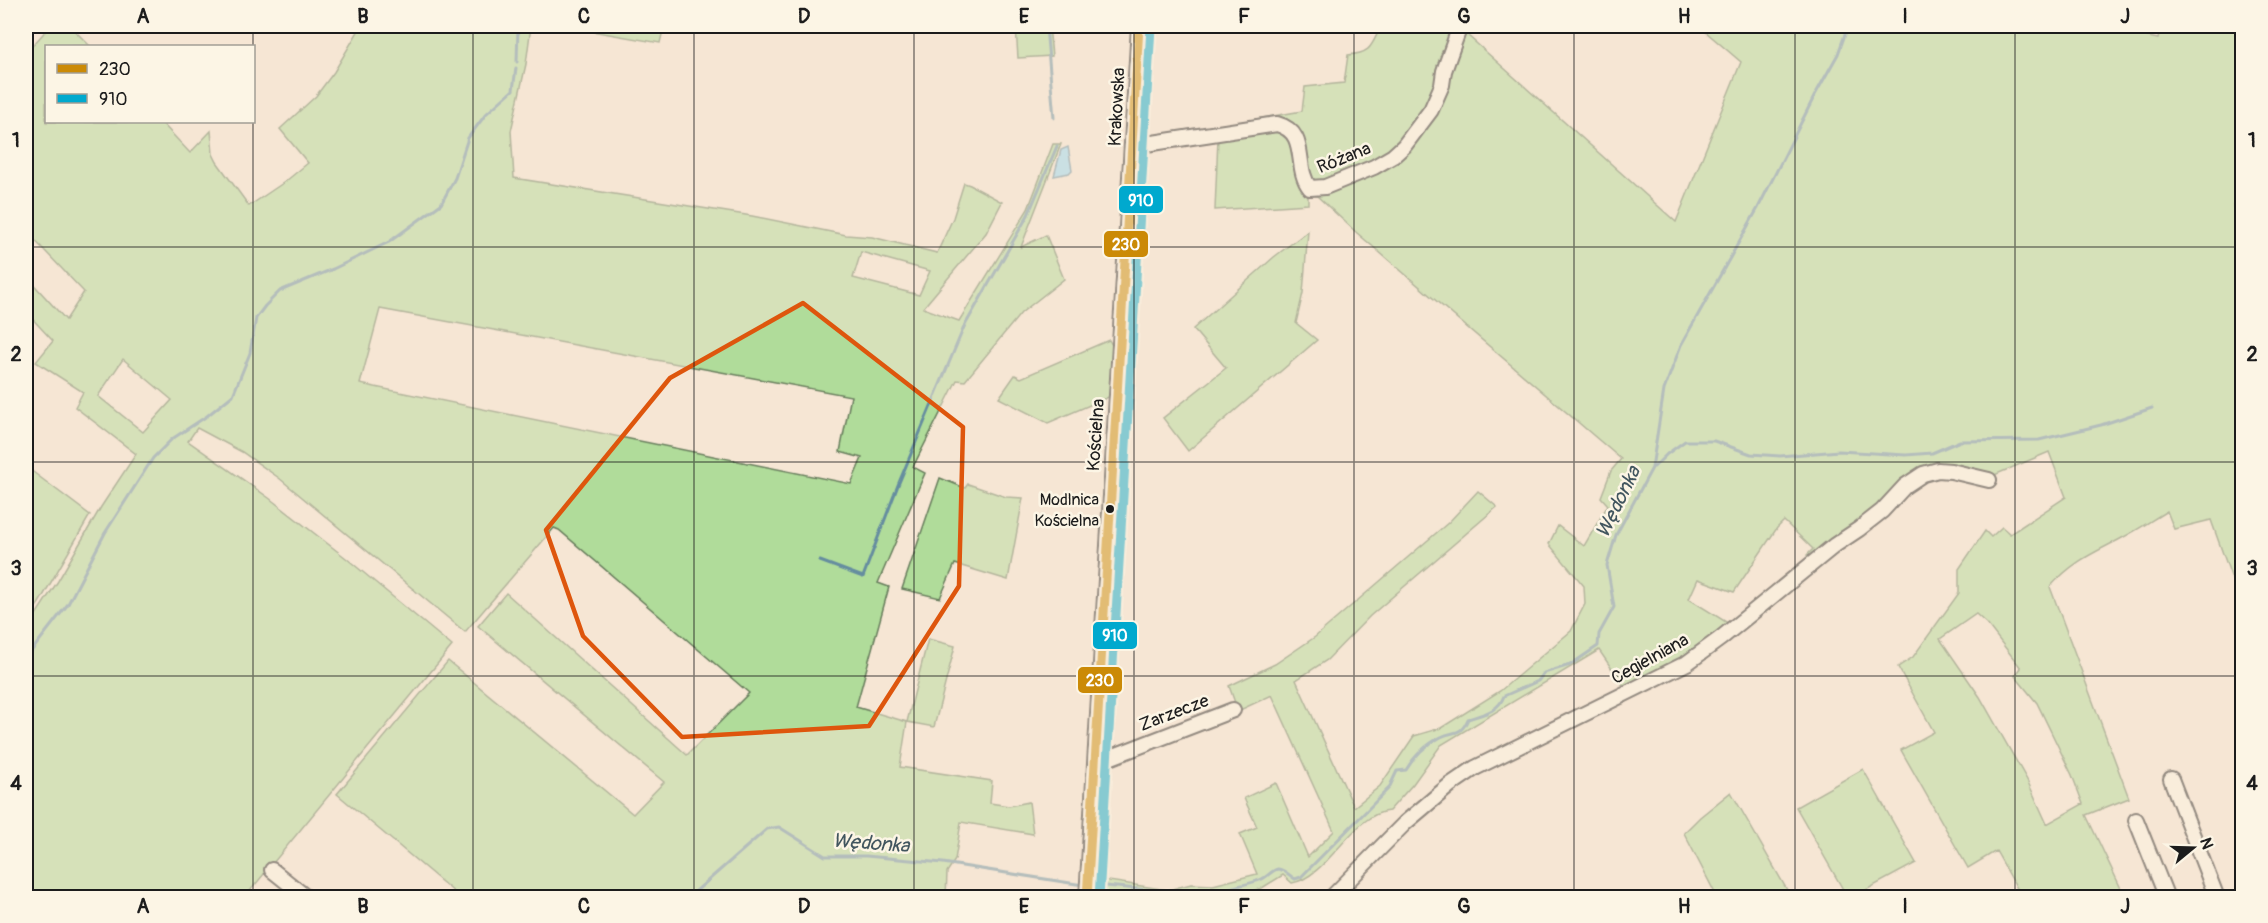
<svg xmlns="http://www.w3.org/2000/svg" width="2268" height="923" font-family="Pangolin,sans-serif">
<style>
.green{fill:#b0dc9a;stroke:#667c5b;stroke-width:1.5;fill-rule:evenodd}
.water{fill:#96d9f7;stroke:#658d9f;stroke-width:1.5}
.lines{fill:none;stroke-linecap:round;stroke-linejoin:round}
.stream{stroke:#658d9f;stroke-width:3}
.minor-casing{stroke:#1c1c1c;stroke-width:18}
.minor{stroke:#fcf5e5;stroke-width:14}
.bus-1-casing{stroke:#fcf5e5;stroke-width:14}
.bus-2-casing{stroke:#fcf5e5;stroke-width:14}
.bus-1{stroke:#cb8a06;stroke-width:9}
.bus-2{stroke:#00a9ce;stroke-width:9}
.marked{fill:none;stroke:#de560d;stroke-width:4.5;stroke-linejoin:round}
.grid{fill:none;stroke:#1c1c1c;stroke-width:1.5;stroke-opacity:0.55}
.bus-dot{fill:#1c1c1c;stroke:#fcf5e5;stroke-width:2}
.labels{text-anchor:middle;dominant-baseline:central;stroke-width:5;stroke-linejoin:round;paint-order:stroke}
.bus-label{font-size:16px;fill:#1c1c1c;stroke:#fcf5e5;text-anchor:end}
.street-label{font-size:18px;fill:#1c1c1c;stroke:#fcf5e5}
.water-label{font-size:20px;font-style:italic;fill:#41555e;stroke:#fcf5e5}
.line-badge{stroke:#fcf5e5;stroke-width:2}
.badge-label{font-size:16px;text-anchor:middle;font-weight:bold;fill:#fff}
.neatline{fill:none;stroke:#1c1c1c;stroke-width:2}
.grid-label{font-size:20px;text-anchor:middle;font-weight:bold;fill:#1c1c1c}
</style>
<rect width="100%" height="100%" fill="#f6e6d4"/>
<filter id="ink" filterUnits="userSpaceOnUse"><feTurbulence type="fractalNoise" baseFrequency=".0167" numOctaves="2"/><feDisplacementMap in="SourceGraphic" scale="12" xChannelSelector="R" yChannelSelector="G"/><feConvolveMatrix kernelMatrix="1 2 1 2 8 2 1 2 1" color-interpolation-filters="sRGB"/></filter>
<g filter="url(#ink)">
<g class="green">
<path d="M50,26H70L90,46H46V122H161L190,153L211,131L213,154L217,162L249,206L286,181L308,163L280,129L316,96L334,72L360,28L367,29L368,26H531L526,64L511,131L514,178L752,216L846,235L872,237L937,253L953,218L964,183L970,185L1002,202L986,233L923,308L959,321L1028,209L1053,144H1061L1021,247L1046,235L1064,279L1021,313L965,381L957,380L913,467L925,473L878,583L889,587L856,707L907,722L928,639L955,646L934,727L907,722L900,767L992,781L990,803L1009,806L1029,802L1033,834L961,822L955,860L947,872L946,897H460L337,794L448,661L633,814L664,782L478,626L506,593L687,755L749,693L559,530L554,528L465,632L279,478L242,452L197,428L188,441L269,498L346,558L452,646L245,897H26V630L58,581L101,507L136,454L75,407L83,392L36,362L53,341L26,312V276L66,320L84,292L26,231V53ZM861,252L930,271L919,295L853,278ZM380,309L851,396L840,452L862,458L851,484L360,384ZM123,359L172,400L143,432L98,396Z"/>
<path d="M563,26H664L660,43Z"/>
<path d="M1016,26H1049L1052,56L1018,58Z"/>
<path d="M1381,26H1457L1676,222L1741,62L1699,26H2101L2158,39L2161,26H2242V185L2233,207L2242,213V607L2211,520L2174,529L2167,511C2152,520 2138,530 2122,538C2092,554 2073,561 2050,587L2129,798L2086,815L2125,897H2022L1996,851L1968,868L1901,750L1934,732L1898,667L1913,657L1959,593V569L1985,531L1991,537L2002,527L2010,534L2066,497L2049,452L1992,476L1955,467L1930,465L1913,471L1878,508L1810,559L1807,555L1813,549L1784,521L1777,528L1734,592L1698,579L1689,599L1731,625L1698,648L1625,688L1599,650L1441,745L1413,784L1389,811C1353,813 1328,877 1292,883L1283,875L1262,888L1233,897L1144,898L1096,894V879L1168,890L1191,884L1213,885L1257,874L1240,834L1257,827L1244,798L1276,783L1308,857L1334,831L1272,695L1238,711L1229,686L1275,664L1315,637L1449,522L1478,491L1497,507L1370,616L1327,660L1296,680L1354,807L1380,786L1414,736L1441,728L1500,691L1571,631L1585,604L1584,586L1549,544L1558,526L1584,546L1608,505L1601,497L1611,471L1621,459L1357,233L1317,196L1308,195V204L1215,210L1218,138L1216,126L1302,111L1305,87L1344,83L1348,55C1372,53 1371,46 1381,26ZM1976,614L1987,624L2021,668L2015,676L2037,703L2072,775L2083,804L2047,824L2027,780L1980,697L1940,639Z"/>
<path d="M1308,231L1303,293L1296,323L1317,340L1188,451L1163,418L1226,368L1193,329L1274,257Z"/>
<path d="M1109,340L1113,347L1111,396L1048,423L999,398L1015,375L1021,378Z"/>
<path d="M29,469L90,515L39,603L26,621V473Z"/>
<path d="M940,478L965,488L968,484L1006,497L1023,498L1008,580L955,564L940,598L902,589Z"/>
<path d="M1863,769L1916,863L1853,897H1839L1845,893L1796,807Z"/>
<path d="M1731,792L1791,897H1717L1684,833L1700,817Z"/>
</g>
<path class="water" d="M1068,147L1072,170L1069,173L1054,176L1061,150Z"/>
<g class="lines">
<g class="stream">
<path d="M1046,26L1054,118"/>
<path d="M517,62L518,26"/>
<path d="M1654,467L1667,454L1685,441H1714L1751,454L1780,456L1839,451L1906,455L1932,453L1960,441L2039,440L2101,425L2152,408"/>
<path d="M820,561L863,577L898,485L964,327L1028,215L1057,146"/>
<path d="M26,658L68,604L105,533L153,458L172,439L207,416L233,395L250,353L256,318L265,306L280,291L333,269L389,242L441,204L455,178L468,138L486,114L513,90L516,68"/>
<path d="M1095,885L1170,892L1181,898"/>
<path d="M688,898L767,829L779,827L825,856H866L943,863L1083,885"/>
<path d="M1207,898C1222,886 1244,887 1262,879C1267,877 1272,870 1278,869C1284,869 1290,876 1295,879L1301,877L1389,788L1397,771L1406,770C1415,755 1425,745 1441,737C1455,730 1460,737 1468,719C1483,714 1498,712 1504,696L1538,681L1544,673L1570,665L1598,646L1599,634L1614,607L1607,565L1616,535L1652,468L1664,390L1681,345L1758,208L1815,95L1838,54L1848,26"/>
</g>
<defs>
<g id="minor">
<path d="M1133,146L1277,124C1310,133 1293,167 1310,188L1325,187L1374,167L1393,156L1404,146L1431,110L1442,85L1444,71L1460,26"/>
<path d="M1096,763L1233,710"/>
<path d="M2171,779L2217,898"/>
<path d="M2136,820L2167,898"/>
<path d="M272,870L307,898"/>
<path d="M1087,898L1139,26"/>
<path d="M1331,898L1405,823L1450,785L1475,768L1687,663L1721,638L1835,545L1859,529L1882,511L1905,486L1923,474L1938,470L1951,471L1989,480"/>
</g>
</defs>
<use href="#minor" class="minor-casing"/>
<use href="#minor" class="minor"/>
<defs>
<path id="bus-1" d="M1087,898L1139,26"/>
<path id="bus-2" d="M1099,898L1151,27"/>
</defs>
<use href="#bus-1" class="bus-1-casing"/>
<use href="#bus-2" class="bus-2-casing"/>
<use href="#bus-1" class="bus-1"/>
<use href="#bus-2" class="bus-2"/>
</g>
</g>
<path d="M0 0H2268V923H0ZM803,303L963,427L959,586L869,726L682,737L583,636L546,530L670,378Z" fill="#f6e6d4" fill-opacity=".55" fill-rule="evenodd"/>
<path class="marked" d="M803,303L963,427L959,586L869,726L682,737L583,636L546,530L670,378Z"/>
<path class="grid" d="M253,26V46M473,26V898M694,26V898M914,26V898M1134,26V898M1354,26V898M1574,26V898M1795,26V898M2015,26V898M253,122V898M26,247H2242M26,462H2242M26,676H2242"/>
<circle class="bus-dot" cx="1110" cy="509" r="5"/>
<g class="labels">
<g class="bus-label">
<text x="1099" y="500">Modlnica<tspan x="1099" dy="21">Kościelna</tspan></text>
</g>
<g class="street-label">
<text transform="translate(1117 107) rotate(-87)">Krakowska</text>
<text transform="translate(1344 158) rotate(-22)">Różana</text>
<text transform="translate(1096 435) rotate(-86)">Kościelna</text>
<text transform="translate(1650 659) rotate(-29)">Cegielniana</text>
<text transform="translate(1174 713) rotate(-21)">Zarzecze</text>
</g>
<g class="water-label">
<text transform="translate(1618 502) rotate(-64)">Wędonka</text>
<text transform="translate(871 843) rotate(4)">Wędonka</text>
</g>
</g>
<g class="line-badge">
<rect x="1118" y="185" width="46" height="29" rx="6" fill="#00a9ce"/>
<rect x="1103" y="230" width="46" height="28" rx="6" fill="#cb8a06"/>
<rect x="1092" y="621" width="46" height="29" rx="6" fill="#00a9ce"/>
<rect x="1077" y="666" width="46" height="28" rx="6" fill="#cb8a06"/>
</g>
<g class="badge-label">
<text x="1141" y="206">910</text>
<text x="1126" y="250">230</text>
<text x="1115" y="641">910</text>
<text x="1100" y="686">230</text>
</g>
<rect width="2268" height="923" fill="none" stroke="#fcf5e5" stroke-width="66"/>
<rect x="45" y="45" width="210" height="78" fill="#fcf5e5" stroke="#a29e95" stroke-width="1.5"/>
<rect x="57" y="64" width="30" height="9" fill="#cb8a06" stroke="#a29e95" stroke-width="1.5"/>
<text x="99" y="75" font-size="18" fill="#1c1c1c">230</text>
<rect x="57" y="94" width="30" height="9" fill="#00a9ce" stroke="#a29e95" stroke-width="1.5"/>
<text x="99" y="105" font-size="18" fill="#1c1c1c">910</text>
<g transform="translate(2193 848) rotate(71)" stroke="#fcf5e5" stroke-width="4.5" paint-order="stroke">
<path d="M0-4.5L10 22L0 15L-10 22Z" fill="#1c1c1c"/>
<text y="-9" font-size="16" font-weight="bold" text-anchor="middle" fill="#1c1c1c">N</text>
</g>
<rect x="33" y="33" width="2202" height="857" class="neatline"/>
<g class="grid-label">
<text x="143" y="23">A</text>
<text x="363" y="23">B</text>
<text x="584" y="23">C</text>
<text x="804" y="23">D</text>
<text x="1024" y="23">E</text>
<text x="1244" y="23">F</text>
<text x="1464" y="23">G</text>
<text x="1684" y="23">H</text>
<text x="1905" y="23">I</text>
<text x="2125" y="23">J</text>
<text x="16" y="147">1</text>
<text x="2252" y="147">1</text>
<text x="16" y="361">2</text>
<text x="2252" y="361">2</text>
<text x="16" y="575">3</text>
<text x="2252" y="575">3</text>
<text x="16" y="790">4</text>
<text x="2252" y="790">4</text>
<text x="143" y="913">A</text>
<text x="363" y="913">B</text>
<text x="584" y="913">C</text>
<text x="804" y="913">D</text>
<text x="1024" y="913">E</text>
<text x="1244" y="913">F</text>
<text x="1464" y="913">G</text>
<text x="1684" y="913">H</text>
<text x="1905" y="913">I</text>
<text x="2125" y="913">J</text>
</g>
</svg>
